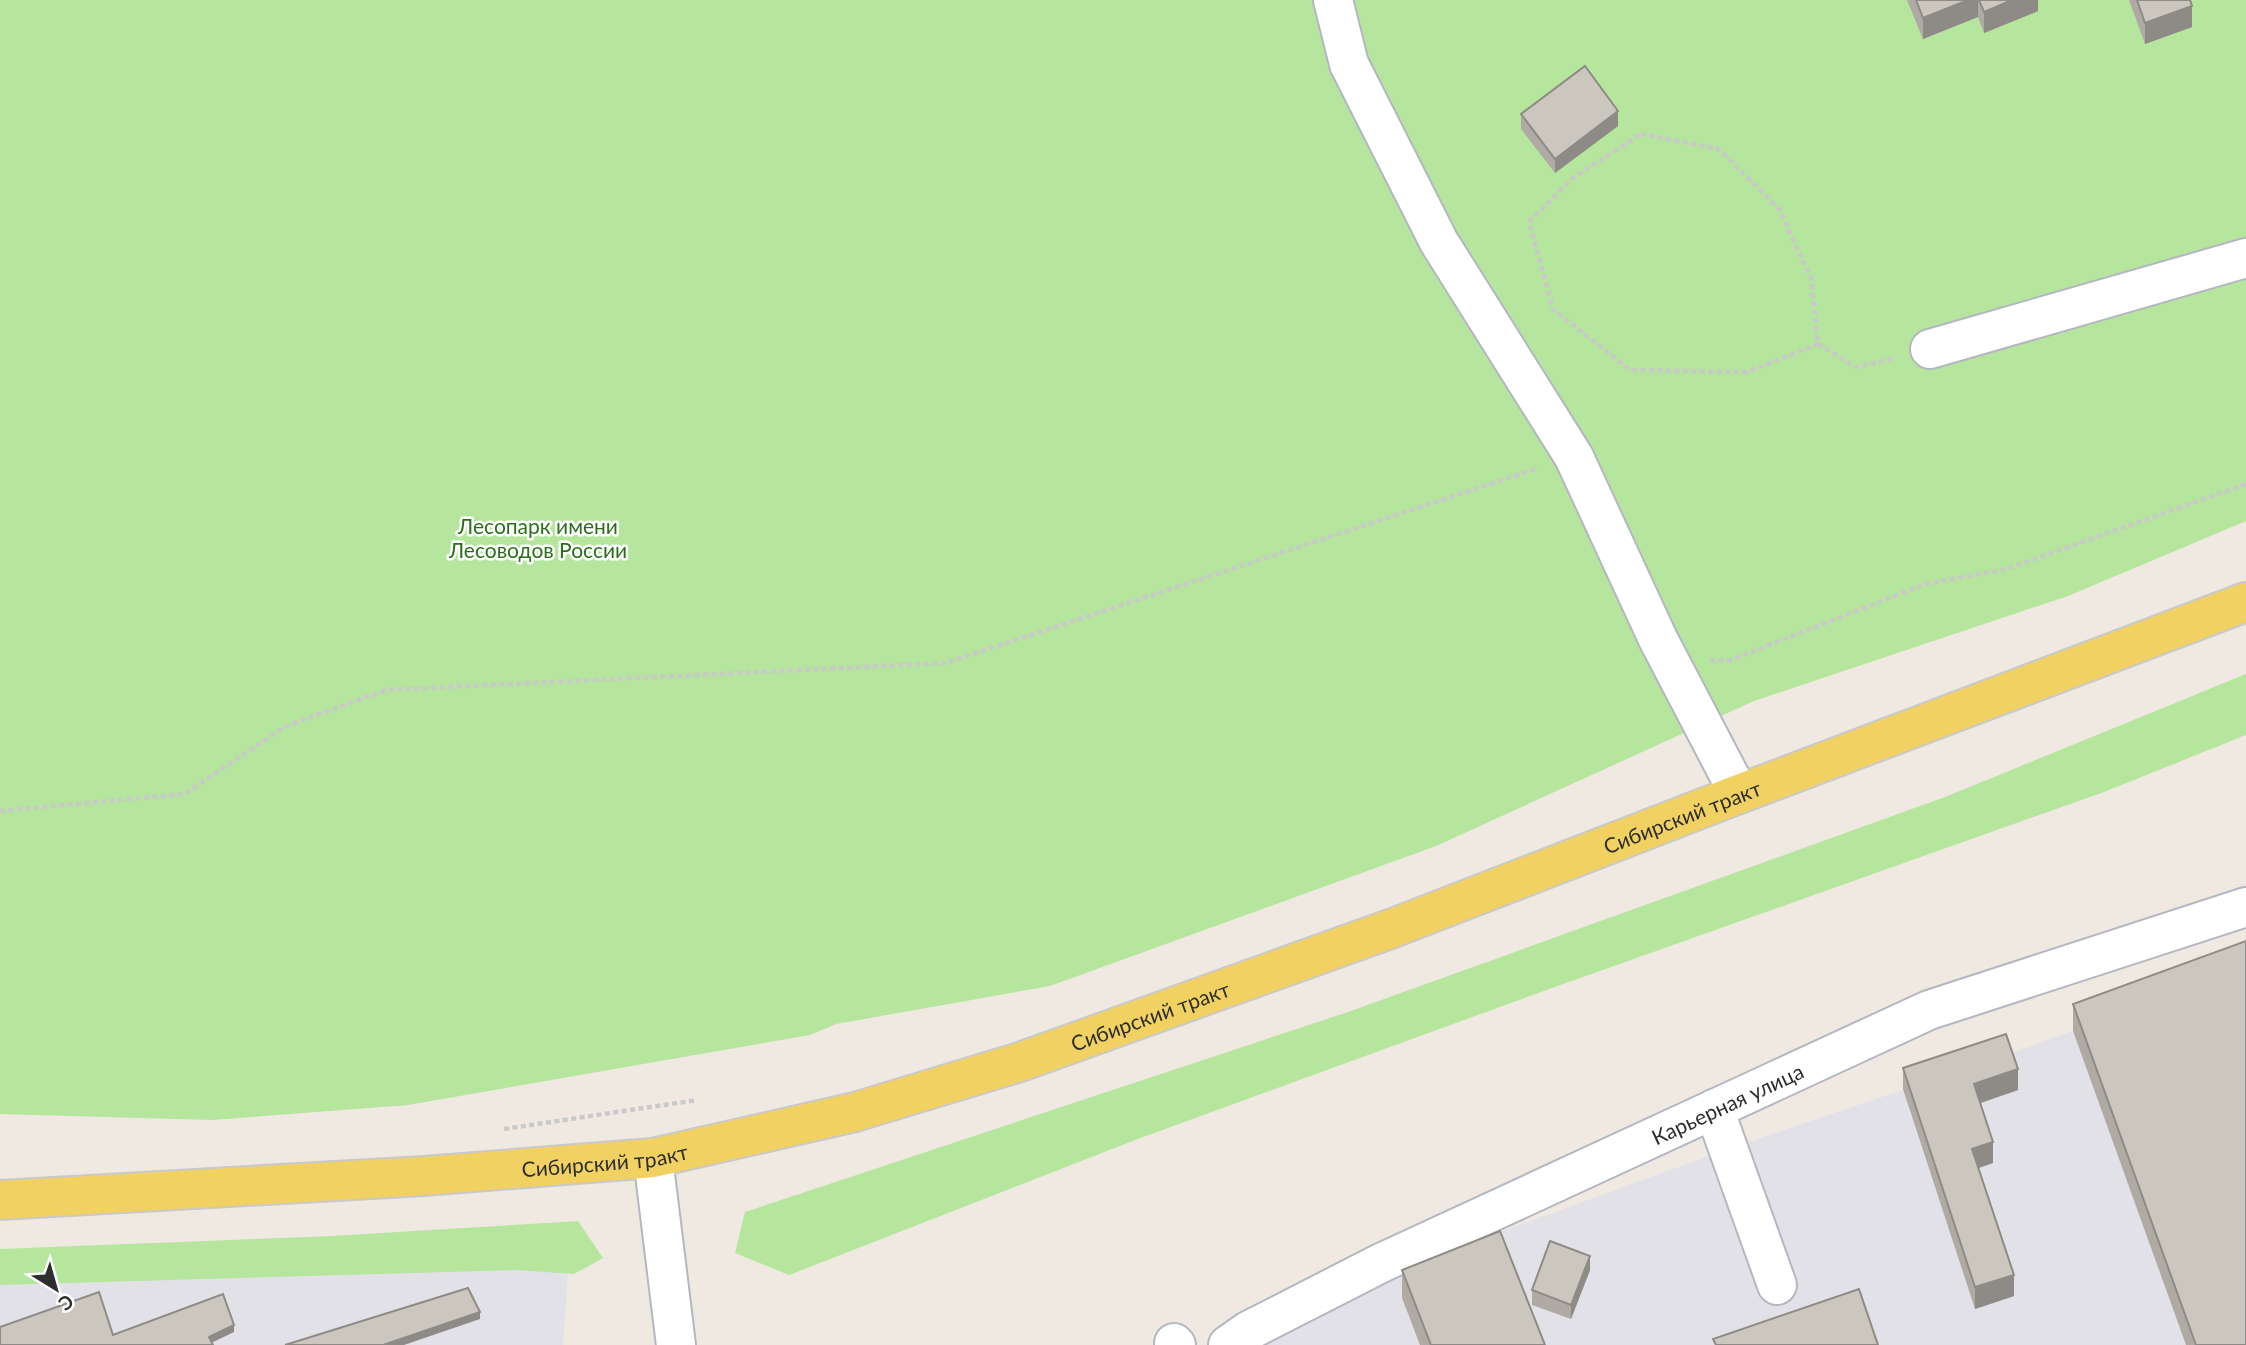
<svg xmlns="http://www.w3.org/2000/svg" width="2246" height="1345" font-family="Lato,sans-serif">
<style>
.industrial{fill:#e3e1e8}
.green{fill:#b6e59e}
.lines{fill:none;stroke-linecap:round;stroke-linejoin:round}
.minor-casing{stroke:#b4b7c1;stroke-width:42}
.major-casing{stroke:#c9c9c9;stroke-width:42}
.path{stroke:#c9c9c9;stroke-width:4.5;stroke-dasharray:5 3.5;stroke-linecap:butt}
.minor{stroke:#fff;stroke-width:38}
.major{stroke:#f2d163;stroke-width:38}
.wall{fill:#afaba4}
.shaded-wall{fill:#8e8b86}
.building{fill:#cbc7bf;stroke:#8e8b86;stroke-width:2}
.labels{text-anchor:middle;dominant-baseline:central;stroke-width:5;stroke-linejoin:round;paint-order:stroke}
.park-label{font-size:21px;fill:#2c6e1b;stroke:#fff}
.street-label{font-size:21px;fill:#2e2e2e;stroke:#fff}
</style>
<rect width="100%" height="100%" fill="#efe9e1"/>
<g class="industrial">
<path d="M2246,968V1345H1264L1270,1338L1376,1277L1728,1149L2006,1055Z"/>
<path d="M570,1244L563,1345H0V1265Z"/>
</g>
<g class="green">
<path d="M0,0H2246V521L2068,596L1754,701L1436,846L1050,986L836,1024L810,1035L408,1105L212,1120L0,1114Z"/>
<path d="M2246,674V735L2104,792L1552,988L1135,1140L789,1275L735,1253L745,1212L1348,1012L1945,797Z"/>
<path d="M578,1221L603,1258L574,1274L516,1270L0,1285V1249L332,1236Z"/>
</g>
<g class="lines">
<defs>
<g id="minor">
<path d="M1333,0L1349,64L1439,242L1574,457L1658,639L1739,794"/>
<path d="M1930,349L2246,258"/>
<path d="M1714,1109L1777,1285"/>
<path d="M653,1158L676,1345"/>
<path d="M1174,1343L1176,1345"/>
<path id="s1" d="M1228,1345L1248,1331L1381,1263L1929,1010L2246,907"/>
</g>
<g id="major">
<path id="s2" d="M0,1200L424,1176L653,1158L855,1112L1020,1062L1393,928L1739,794L2246,602"/>
</g>
</defs>
<use href="#minor" class="minor-casing"/>
<use href="#major" class="major-casing"/>
<g class="path">
<path d="M1641,134L1719,149L1779,209L1811,279L1818,344L1747,372L1630,370L1553,309L1529,222L1573,178Z"/>
<path d="M1818,344L1856,367L1895,358"/>
<path d="M1710,661L1731,660L1925,584L2006,569L2246,484"/>
<path d="M0,811L184,794L286,726L386,690L945,663L1539,468"/>
<path d="M504,1129L697,1100"/>
</g>
<use href="#minor" class="minor"/>
<use href="#major" class="major"/>
</g>
<g class="wall">
<path d="M1907,0H2038V11L1984,33L1978,17L1923,39Z"/>
<path d="M2129,0H2190L2192,27L2145,44Z"/>
<path d="M1521,114L1618,126L1555,173L1521,129Z"/>
<path d="M2073,1004L2246,1345H2186L2073,1031Z"/>
<path d="M1903,1068L2018,1090L1981,1103L1993,1163L1979,1168L2014,1296L1975,1309L1903,1089Z"/>
<path d="M1402,1270L1545,1345H1420L1402,1298Z"/>
<path d="M1590,1270L1571,1319L1532,1305V1290Z"/>
</g>
<g class="shaded-wall">
<path d="M1968,0H1978V17L1923,39V18Z"/>
<path d="M2012,0H2038V11L1984,33V12Z"/>
<path d="M2192,6V27L2145,44V23Z"/>
<path d="M1618,111V126L1555,173V159Z"/>
<path d="M2018,1069V1090L1974,1105V1084Z"/>
<path d="M1993,1142V1163L1972,1170V1149Z"/>
<path d="M1590,1256V1270L1571,1319V1305Z"/>
<path d="M2014,1275V1296L1975,1309V1287Z"/>
<path d="M480,1312V1319L404,1345H383Z"/>
<path d="M234,1325V1332L209,1344V1337Z"/>
</g>
<g class="building">
<path d="M1916,0H1968L1923,18Z"/>
<path d="M1979,0H2012L1984,12Z"/>
<path d="M2137,0H2190L2192,6L2145,23Z"/>
<path d="M1585,66L1618,111L1555,159L1521,114Z"/>
<path d="M2246,941V1345H2196L2073,1004Z"/>
<path d="M2006,1034L2018,1069L1974,1084L1993,1142L1972,1149L2014,1275L1975,1287L1903,1068Z"/>
<path d="M1500,1231L1545,1345H1431L1402,1270Z"/>
<path d="M1550,1241L1590,1256L1571,1305L1532,1290Z"/>
<path d="M468,1288L480,1312L383,1345H285Z"/>
<path d="M1859,1289L1878,1345H1716L1713,1339Z"/>
<path d="M99,1292L113,1335L223,1294L234,1325L209,1337L213,1345H0V1327Z"/>
</g>
<g class="labels">
<g class="park-label">
<text x="538" y="525">Лесопарк имени<tspan x="538" dy="24">Лесоводов России</tspan></text>
</g>
<g class="street-label">
<text stroke="none"><textPath href="#s2" startOffset="1740">Сибирский тракт</textPath></text>
<text stroke="none"><textPath href="#s2" startOffset="1172">Сибирский тракт</textPath></text>
<text stroke="none"><textPath href="#s1" startOffset="555">Карьерная улица</textPath></text>
<text stroke="none"><textPath href="#s2" startOffset="606">Сибирский тракт</textPath></text>
</g>
</g>
<g transform="translate(56 1289) rotate(143)" stroke="#ffffff" stroke-width="5" paint-order="stroke">
<path d="M0-5L12 26L0 18L-12 26Z" fill="#2e2e2e"/>
<text y="-10" font-size="19" font-weight="bold" text-anchor="middle" fill="#2e2e2e">С</text>
</g>
</svg>
